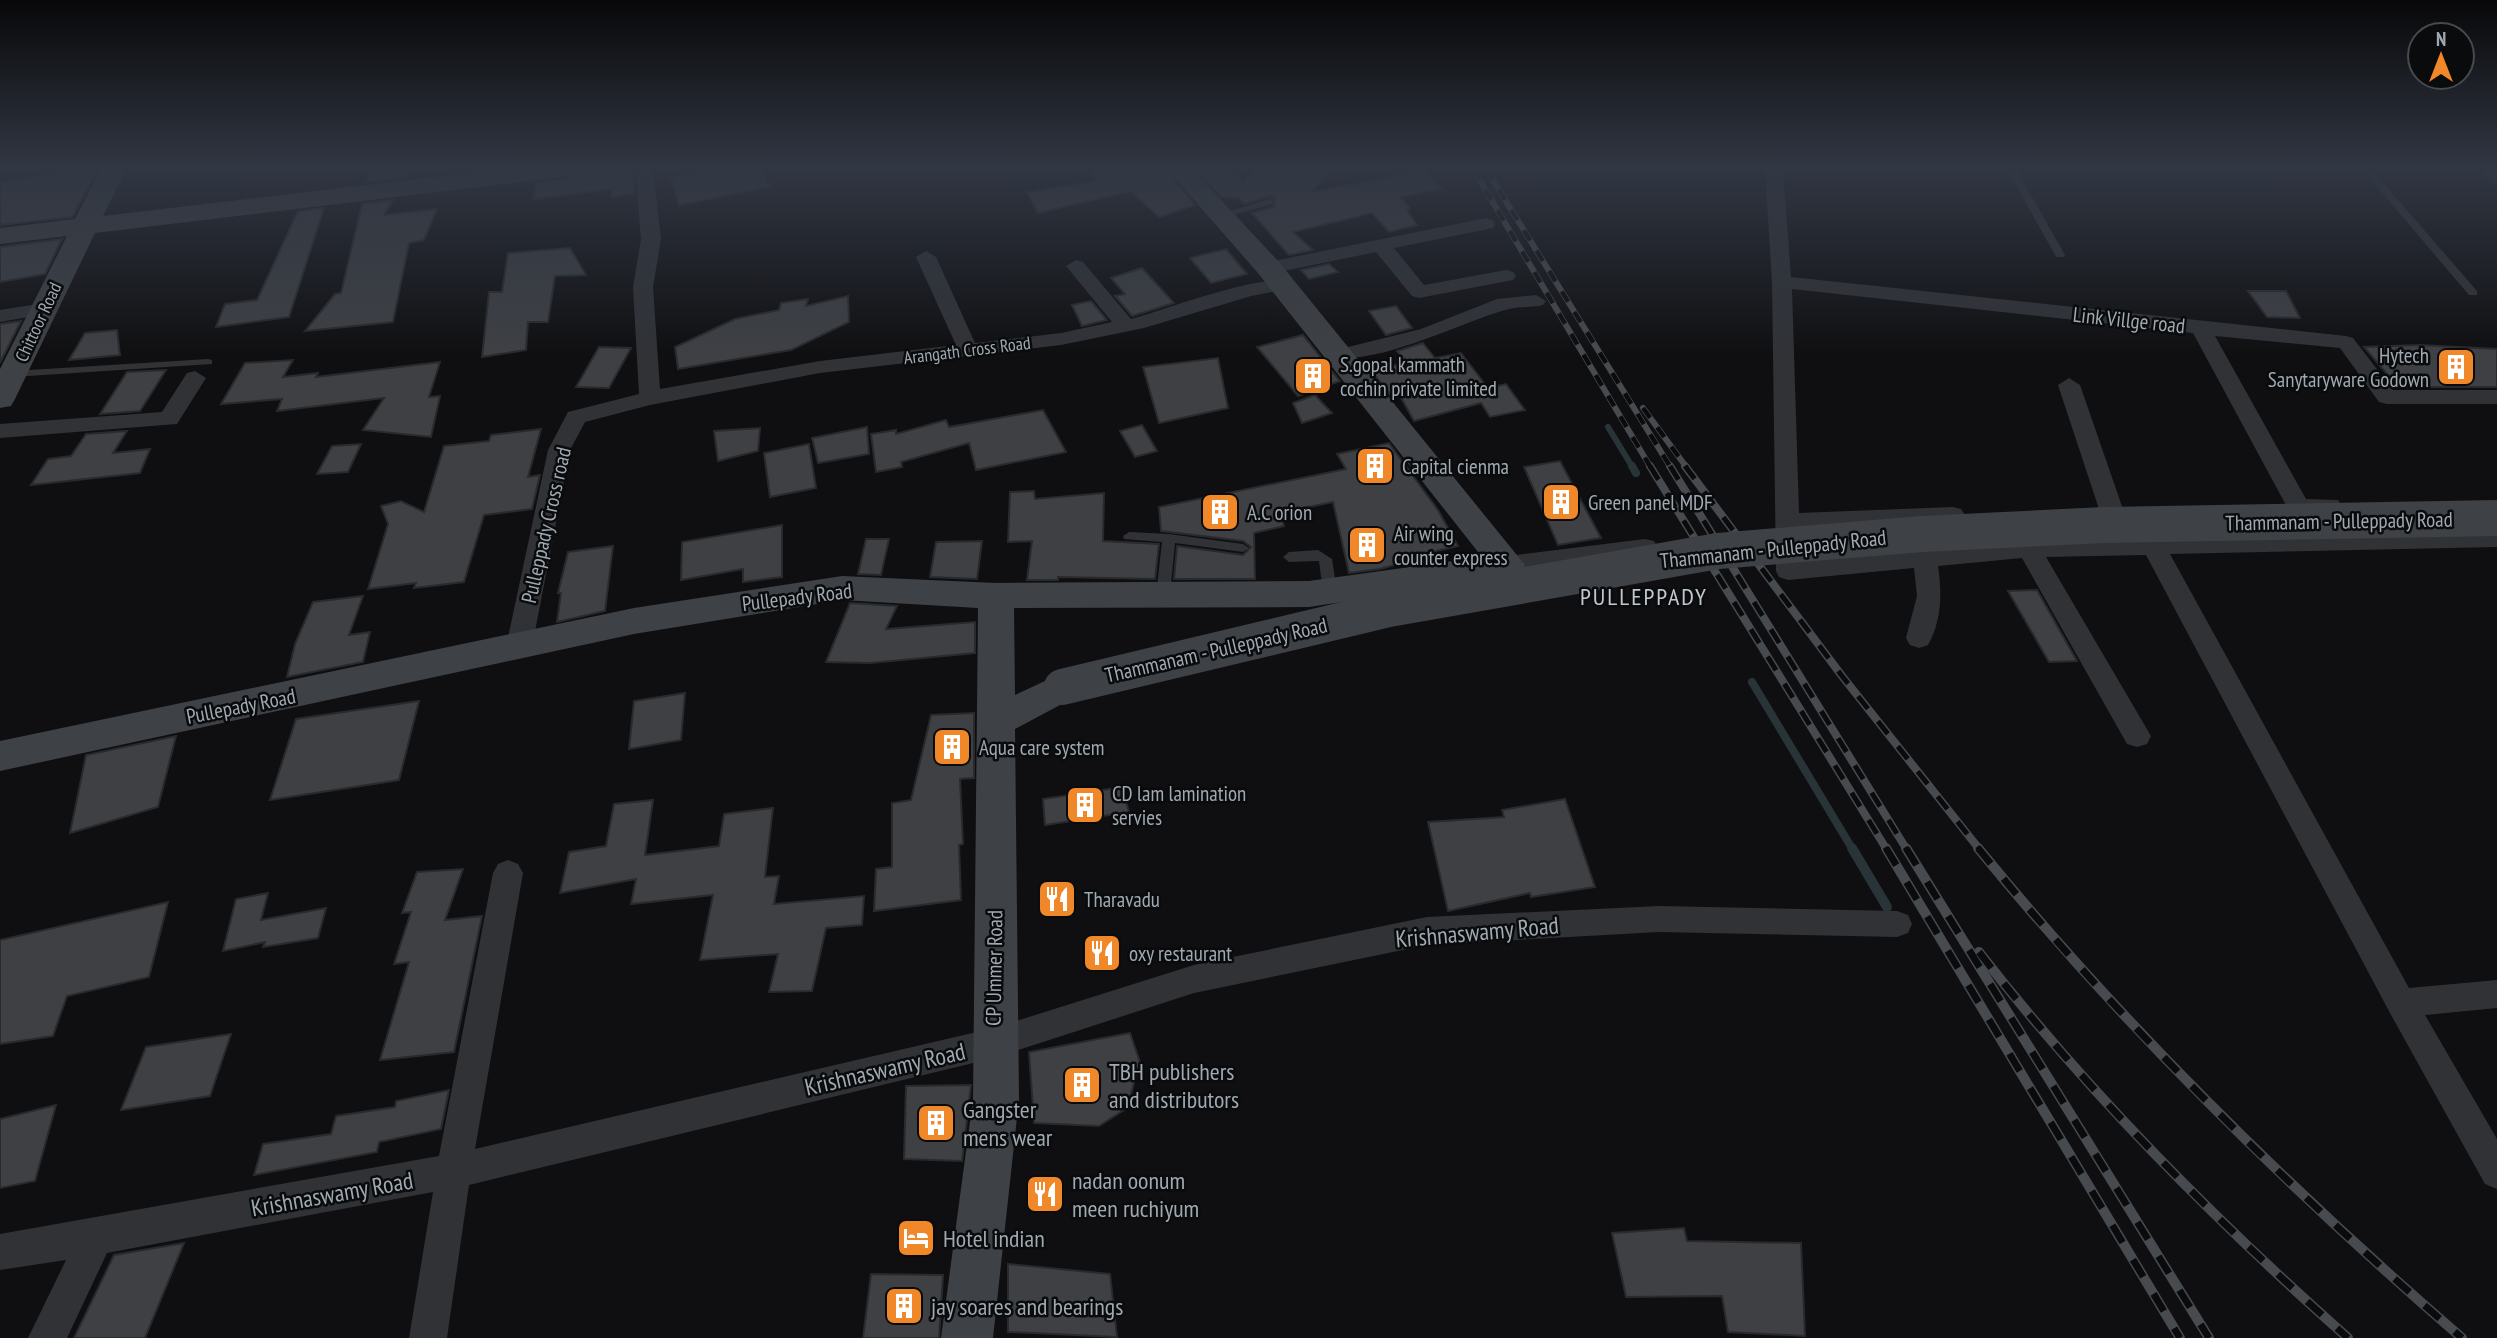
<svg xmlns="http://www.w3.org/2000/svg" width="2497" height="1338" font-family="'PT Sans Narrow',sans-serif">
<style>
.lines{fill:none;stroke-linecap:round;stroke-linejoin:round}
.stream-far2{stroke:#293439;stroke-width:6}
.stream-far1{stroke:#293439;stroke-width:8}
.stream{stroke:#293439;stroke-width:10}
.building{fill:#3e4044;stroke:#292a2d;stroke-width:2}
.lane{fill:#303236;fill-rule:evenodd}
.street{fill:#303236;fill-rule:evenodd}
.secondary{fill:#3e4145;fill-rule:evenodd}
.rail-far2-casing{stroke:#474a4e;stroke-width:6}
.rail-far1-casing{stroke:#474a4e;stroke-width:8}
.rail-casing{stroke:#474a4e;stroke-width:10}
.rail-far2{stroke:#0a0b0c;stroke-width:4.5;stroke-dasharray:12;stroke-linecap:butt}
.rail-far1{stroke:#0a0b0c;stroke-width:5;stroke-dasharray:16;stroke-linecap:butt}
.rail{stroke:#0a0b0c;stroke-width:7;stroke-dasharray:20;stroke-linecap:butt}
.secondary-bridge{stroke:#3e4145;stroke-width:36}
.labels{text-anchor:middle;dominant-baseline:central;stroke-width:5;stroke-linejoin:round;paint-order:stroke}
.far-street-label{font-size:18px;fill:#a0a9b2;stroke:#0a0b0c}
.street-label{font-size:21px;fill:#a0a9b2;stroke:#0a0b0c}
.poi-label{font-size:21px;fill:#a0a9b2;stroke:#0a0b0c;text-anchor:start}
.quarter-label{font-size:24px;letter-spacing:2px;fill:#c1c7ce;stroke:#0a0b0c}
.near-street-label{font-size:24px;fill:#a0a9b2;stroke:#0a0b0c}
.near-poi-label{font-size:24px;fill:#a0a9b2;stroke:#0a0b0c;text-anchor:start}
</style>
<rect width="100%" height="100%" fill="#0f0f11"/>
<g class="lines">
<path class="stream-far2" d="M1608,427L1633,468"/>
<g class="stream-far1">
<path d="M1632,466L1636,473"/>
<path d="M1752,682L1853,850"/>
</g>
<path class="stream" d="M1852,848L1887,907"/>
</g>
<g class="building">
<path d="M79,169H98L72,217L0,225V182Z"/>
<path d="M370,169H410L405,178L367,182Z"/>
<path d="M612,169H633L634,193L612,197V189L534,199L536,183L563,179L575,173Z"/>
<path d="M720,169H761L770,187L679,205L671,177Z"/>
<path d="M1112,169H1165L1195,205L1159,217L1131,191L1038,213L1027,192L1097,181L1092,173Z"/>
<path d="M1195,169H1230L1243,182L1256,169H1332L1312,192L1425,170L1442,189L1400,197L1410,208L1407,210L1417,225L1389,232L1372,213L1293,232L1313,250L1289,255L1252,213L1274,207L1275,198L1269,196L1244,204L1239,198L1221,197Z"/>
<path d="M393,200L384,215L437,209L424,240L409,243L393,322L305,331L335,294L341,293L362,204Z"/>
<path d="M324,208L289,317L216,327L225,304L257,300L298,211Z"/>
<path d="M62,239L45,274L0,282V247Z"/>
<path d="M570,248L586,275L555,276L548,322H528L526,350L482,357L489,292H502L508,253Z"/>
<path d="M1226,249L1247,274L1211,283L1190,258Z"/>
<path d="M1329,264L1338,272L1309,279L1301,270Z"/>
<path d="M1142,268L1174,303L1132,316L1115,296L1125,294L1111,278Z"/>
<path d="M2248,291H2286L2300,318L2267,317Z"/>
<path d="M848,296L849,322L791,350L678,369L675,347L735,319L779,310L781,303L808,299L806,306Z"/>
<path d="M1091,301L1107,320L1082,326L1072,305Z"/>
<path d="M1396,306L1412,328L1386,335L1369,311Z"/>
<path d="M21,321L0,363V324Z"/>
<path d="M117,330L120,355L69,360L85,333Z"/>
<path d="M1303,335L1340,381L1298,396L1257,347Z"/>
<path d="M1423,343L1435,358L1461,353L1488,388L1506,384L1525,410L1490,417L1481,403L1414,421L1400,396L1393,398L1370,370L1406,363L1397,351Z"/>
<path d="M2420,345L2497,349V387H2398L2364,347Z"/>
<path d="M599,347L631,348L609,388L576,387Z"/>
<path d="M1218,358L1228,408L1159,423L1143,367Z"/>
<path d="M293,360L283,377L318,373L316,377L440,362L429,397L440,396L431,437L363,430L384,398L277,411L282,399L221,404L245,363Z"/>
<path d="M166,370L140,411L100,414L127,372Z"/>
<path d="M1315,395L1332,413L1302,423L1293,403Z"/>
<path d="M1043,410L1066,452L976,470L969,443L901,462L902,467L876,472L871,434L896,430V434L946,420L949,427Z"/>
<path d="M1142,425L1157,451L1135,457L1120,431Z"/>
<path d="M867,427L869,454L818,463L812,438Z"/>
<path d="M760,428L758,451L718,461L714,431Z"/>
<path d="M541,429L528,477L540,475L532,509L484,515L464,582L414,588L416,583L368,589L388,524L381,506L401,501L424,512L444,446L489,441L491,435Z"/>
<path d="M127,431L113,453L150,449L140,473L31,485L48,459L71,456L86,434Z"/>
<path d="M1389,443L1438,510L1458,546L1397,560L1398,564L1380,569L1349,573L1333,502L1280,513L1284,526L1254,533L1255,579H1174L1177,546L1243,555L1251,547L1243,541L1161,531L1159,507L1346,469L1337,454Z"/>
<path d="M361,444L348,472L317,474L332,446Z"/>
<path d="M809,444L816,488L770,497L764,453Z"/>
<path d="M1560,461L1601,538L1558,545L1524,467Z"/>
<path d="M1034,491L1035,499L1104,493L1103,541L1159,544L1155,579L1058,577V580H1027L1032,541L1008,542L1010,492Z"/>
<path d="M782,525V577L743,582V569L681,580L682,542Z"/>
<path d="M866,539H889L881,575L858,574Z"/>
<path d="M982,541L977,579L930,577L936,542Z"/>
<path d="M613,546L605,611L557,622L561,593H558L568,552Z"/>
<path d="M2037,590L2077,661L2049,662L2008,591Z"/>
<path d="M363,596L349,635L370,632L363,662L287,677L295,644L313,602Z"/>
<path d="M850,603L897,606L886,629L975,622V653L870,663L826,662Z"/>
<path d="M685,693L681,740L629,749L634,701Z"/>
<path d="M419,701L399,780L270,800L296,719Z"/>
<path d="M974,713V778L960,779L963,844L959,845L961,900L874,911L876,869L892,867V803L911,800L931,715Z"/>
<path d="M176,736L158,807L70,833L86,755Z"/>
<path d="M1122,787L1129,812L1045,825L1043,799Z"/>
<path d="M1565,799L1595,887L1531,897L1530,893L1448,911L1428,822L1504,817L1502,810Z"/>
<path d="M653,800L645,855L719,846L724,814L773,808L765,877L779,876L774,904L864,896L862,925L826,928L812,991L769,992L778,954L700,960L713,895L631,904L636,879L560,893L569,852L606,846L614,804Z"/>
<path d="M463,869L445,920L482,916L454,1052L380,1060L409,962L394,964L411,912L402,913L417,872Z"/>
<path d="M268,893L261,920L326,908L318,938L263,947L265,942L223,951L236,899Z"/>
<path d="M168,902L149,977L67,996L53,1036L0,1044V940Z"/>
<path d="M1130,1033L1140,1062L1127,1108L1099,1126L1034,1123L1029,1052Z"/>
<path d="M231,1034L210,1096L121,1110L146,1047Z"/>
<path d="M971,1085L962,1161L904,1159L906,1086Z"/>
<path d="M449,1090L441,1129L379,1142L377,1152L254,1175L263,1144L331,1134L336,1116L395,1107L396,1101Z"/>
<path d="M56,1105L35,1181L0,1188V1119Z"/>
<path d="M1684,1228L1687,1241L1801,1243L1805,1336L1728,1332L1722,1296L1626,1297L1612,1233Z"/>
<path d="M184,1243L145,1338H74L114,1255Z"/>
<path d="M1008,1264L1110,1274L1117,1337L1008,1332Z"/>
<path d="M871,1274L943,1275L939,1338H863Z"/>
</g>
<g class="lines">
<g class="lane">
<path d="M2007,169H2016L2065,255L2064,257H2056L2055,255Z"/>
<path d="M2362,169H2371L2477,291V295H2469Z"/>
<path d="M1270,199L1273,200V204L1219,219L1214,216Z"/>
<path d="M208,359L212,360V364L13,377L7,374L13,371Z"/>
<path d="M1129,532L1169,534L1243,544L1249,548L1243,552L1175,543L1170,595L1163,600L1156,595L1162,542L1124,539L1123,536Z"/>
<path d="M1318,550L1332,559L1337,591L1335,594L1330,596L1323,591L1319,561L1289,562L1283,557L1289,552Z"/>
</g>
<g class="street">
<path d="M635,169H653L661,239L653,287L660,389L820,361L956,345L916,257L926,251L936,257L975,343L1061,333L1112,322L1066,266L1076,260L1083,262L1131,319C1156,313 1276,267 1290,285L1287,289L1251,296L1144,328L1061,345L820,373L650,405L585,422L570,450L532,647L528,654L519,657L510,654L506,647L548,450L568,412L639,394L633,287L641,239Z"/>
<path d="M1765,169H1783L1791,277L2346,336L2353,338L2393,390H2497V404H2387L2379,402L2340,348L2215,336L2306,499L2338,500L2342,506L2338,512C2324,516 2305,517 2291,513L2287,507L2193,333L1792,289L1799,513L1953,507L1961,509L1965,515L1961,521L1953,523L1799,530L1800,561L1925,547L2029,541L2497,531V547L2170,554L2409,988L2497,980V1008L2425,1015L2497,1139V1189L2485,1184L2390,1013L2146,555L2046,557L2151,736L2147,744L2137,747L2127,744L2022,558L1938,566C1942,593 1942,620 1928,645L1919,648L1910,645L1906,638L1917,596L1914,568L1788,580L1779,577L1776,571L1772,282Z"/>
<path d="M2479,169H2497V184L2491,183Z"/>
<path d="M1486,218L1493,220L1495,224L1493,228L1394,248L1424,285L1506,270L1513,272L1516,276L1513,280L1419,298L1412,296L1376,252L1269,274L1259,268L1269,262Z"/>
<path d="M1536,295L1546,301L1543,305C1531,308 1517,306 1505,310C1459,323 1374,368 1327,356L1324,352L1334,346L1348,347L1421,329L1497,299Z"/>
<path d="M44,303L51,305L54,309L51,313L0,322V310Z"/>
<path d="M195,371L206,378L177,424L0,438V424L162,412L187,373Z"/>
<path d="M2069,378L2080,385L2124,512L2120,518H2104L2100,512L2058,385Z"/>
<path d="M1645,539L1654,541L1657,547L1654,553L1508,574L1499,571L1496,565L1499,559L1508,556Z"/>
<path d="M508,860L518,864L523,873L475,1149L994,1028L1194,965L1427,917L1659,906L1897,911L1908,915L1912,924L1908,933L1897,937L1659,932L1427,945L1194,993L994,1058L469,1185L447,1338H409L433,1192L107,1253L67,1338H28L66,1260L0,1270V1234L439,1156L493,873L498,864Z"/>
</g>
<g class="secondary">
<path d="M101,169H126L103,216L502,169H575L571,174L562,177L95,233L15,399L11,406L0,408V369L67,236L0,244V228L75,219Z"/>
<path d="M1167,169H1192L1279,262L1525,565L1520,574L1508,577L1309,607L1014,608L1015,695L1062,673L1075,677L1081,687L1075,697L1015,729L1019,1099L993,1338H941L973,1099L978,608L842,600L634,634L0,771V741L634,608L842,576L996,583L1309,581L1482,557L1258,273Z"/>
</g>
<defs>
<g id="rail-far2">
<path d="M1473,169L1651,468"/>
<path d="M1486,169L1671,468"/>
<path d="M1643,408L1687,468"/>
</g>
<g id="rail-far1">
<path d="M1650,466L1887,850"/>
<path d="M1670,466L1907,850"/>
<path d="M1685,466L1842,676L1980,850"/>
</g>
<g id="rail">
<path d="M1886,848L2180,1338"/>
<path d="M1906,848L2209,1338"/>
<path d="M1978,848C2124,1027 2287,1187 2462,1338"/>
<path d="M1979,952C2089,1094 2214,1219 2348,1338"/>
</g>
</defs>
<use href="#rail-far2" class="rail-far2-casing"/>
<use href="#rail-far1" class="rail-far1-casing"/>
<use href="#rail" class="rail-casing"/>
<use href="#rail-far2" class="rail-far2"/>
<use href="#rail-far1" class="rail-far1"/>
<use href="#rail" class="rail"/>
<path class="secondary-bridge" d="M1062,687L1389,609L1718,551L1922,534L2104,525L2497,518"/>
</g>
<linearGradient id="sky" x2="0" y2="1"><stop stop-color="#080809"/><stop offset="0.47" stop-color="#313743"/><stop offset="1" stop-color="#313743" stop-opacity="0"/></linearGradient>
<rect width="2497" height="356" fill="url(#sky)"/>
<defs>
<symbol id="building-square" viewBox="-11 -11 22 22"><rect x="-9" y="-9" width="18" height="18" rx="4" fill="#f08728" stroke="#0a0b0c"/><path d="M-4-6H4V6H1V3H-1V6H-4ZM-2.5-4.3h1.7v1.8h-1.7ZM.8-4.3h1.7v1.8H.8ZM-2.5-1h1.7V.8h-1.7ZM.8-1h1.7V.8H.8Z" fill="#fff"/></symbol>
<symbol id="restaurant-square" viewBox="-11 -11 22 22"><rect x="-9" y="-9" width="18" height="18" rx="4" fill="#f08728" stroke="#0a0b0c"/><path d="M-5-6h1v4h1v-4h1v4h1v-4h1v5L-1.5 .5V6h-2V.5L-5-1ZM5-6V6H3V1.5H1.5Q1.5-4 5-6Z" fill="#fff"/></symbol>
<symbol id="hotel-square" viewBox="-11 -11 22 22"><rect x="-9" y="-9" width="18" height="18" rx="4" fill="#f08728" stroke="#0a0b0c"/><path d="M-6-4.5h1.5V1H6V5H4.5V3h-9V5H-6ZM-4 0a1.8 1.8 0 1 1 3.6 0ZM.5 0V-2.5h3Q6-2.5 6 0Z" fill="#fff"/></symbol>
</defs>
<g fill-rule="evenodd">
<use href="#building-square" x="2434" y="345" width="44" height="44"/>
<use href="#building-square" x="1291" y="354" width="44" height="44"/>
<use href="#building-square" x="1353" y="444" width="44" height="44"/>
<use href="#building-square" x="1539" y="480" width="44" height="44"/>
<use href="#building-square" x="1198" y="490" width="44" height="44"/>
<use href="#building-square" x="1345" y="523" width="44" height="44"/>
<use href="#building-square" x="930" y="725" width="44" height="44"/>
<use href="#building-square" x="1063" y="783" width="44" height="44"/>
<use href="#restaurant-square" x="1035" y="877" width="44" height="44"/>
<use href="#restaurant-square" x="1080" y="931" width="44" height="44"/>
<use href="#building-square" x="1060" y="1063" width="44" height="44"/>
<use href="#building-square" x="914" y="1101" width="44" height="44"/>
<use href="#restaurant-square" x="1023" y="1172" width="44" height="44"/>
<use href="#hotel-square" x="894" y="1216" width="44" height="44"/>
<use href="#building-square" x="882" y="1284" width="44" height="44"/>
</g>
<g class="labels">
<g class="far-street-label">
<text transform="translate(38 322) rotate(-65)">Chittoor Road</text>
<text transform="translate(967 350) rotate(-7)">Arangath Cross Road</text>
</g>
<g class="street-label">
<text transform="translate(2129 320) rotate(6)">Link Villge road</text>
<text transform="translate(2339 521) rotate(-1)">Thammanam - Pulleppady Road</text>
<text transform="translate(546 525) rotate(-77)">Pulleppady Cross road</text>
<text transform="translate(1773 549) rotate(-6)">Thammanam - Pulleppady Road</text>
<text transform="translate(797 597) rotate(-7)">Pullepady Road</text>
<text transform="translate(1216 650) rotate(-13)">Thammanam - Pulleppady Road</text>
<text transform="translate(241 706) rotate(-11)">Pullepady Road</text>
<text transform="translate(994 968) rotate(-89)">CP Ummer Road</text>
</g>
<g class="poi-label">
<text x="2429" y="355" text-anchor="end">Hytech<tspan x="2429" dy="24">Sanytaryware Godown</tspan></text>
<text x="1340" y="364">S.gopal kammath<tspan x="1340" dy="24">cochin private limited</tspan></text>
<text x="1402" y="466">Capital cienma</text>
<text x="1588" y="502">Green panel MDF</text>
<text x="1247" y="512">A.C orion</text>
<text x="1394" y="533">Air wing<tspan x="1394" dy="24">counter express</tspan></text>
<text x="979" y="747">Aqua care system</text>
<text x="1112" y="793">CD lam lamination<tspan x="1112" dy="24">servies</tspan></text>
<text x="1084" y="899">Tharavadu</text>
<text x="1129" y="953">oxy restaurant</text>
</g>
<g class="quarter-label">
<text x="1644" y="596">PULLEPPADY</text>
</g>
<g class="near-street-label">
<text transform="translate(1477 932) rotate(-5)">Krishnaswamy Road</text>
<text transform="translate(885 1069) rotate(-13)">Krishnaswamy Road</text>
<text transform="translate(332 1194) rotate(-10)">Krishnaswamy Road</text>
</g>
<g class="near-poi-label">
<text x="1109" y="1071">TBH publishers<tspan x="1109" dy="28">and distributors</tspan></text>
<text x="963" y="1109">Gangster<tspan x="963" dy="28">mens wear</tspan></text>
<text x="1072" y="1180">nadan oonum<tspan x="1072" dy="28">meen ruchiyum</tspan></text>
<text x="943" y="1238">Hotel indian</text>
<text x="931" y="1306">jay soares and bearings</text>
</g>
</g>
<g transform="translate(2441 56)"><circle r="33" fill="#0a0b0c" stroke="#464a4e" stroke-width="2"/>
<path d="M0-5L12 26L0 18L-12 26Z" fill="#f08728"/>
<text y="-10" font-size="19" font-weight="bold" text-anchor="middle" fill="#a0a9b2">N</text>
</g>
</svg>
